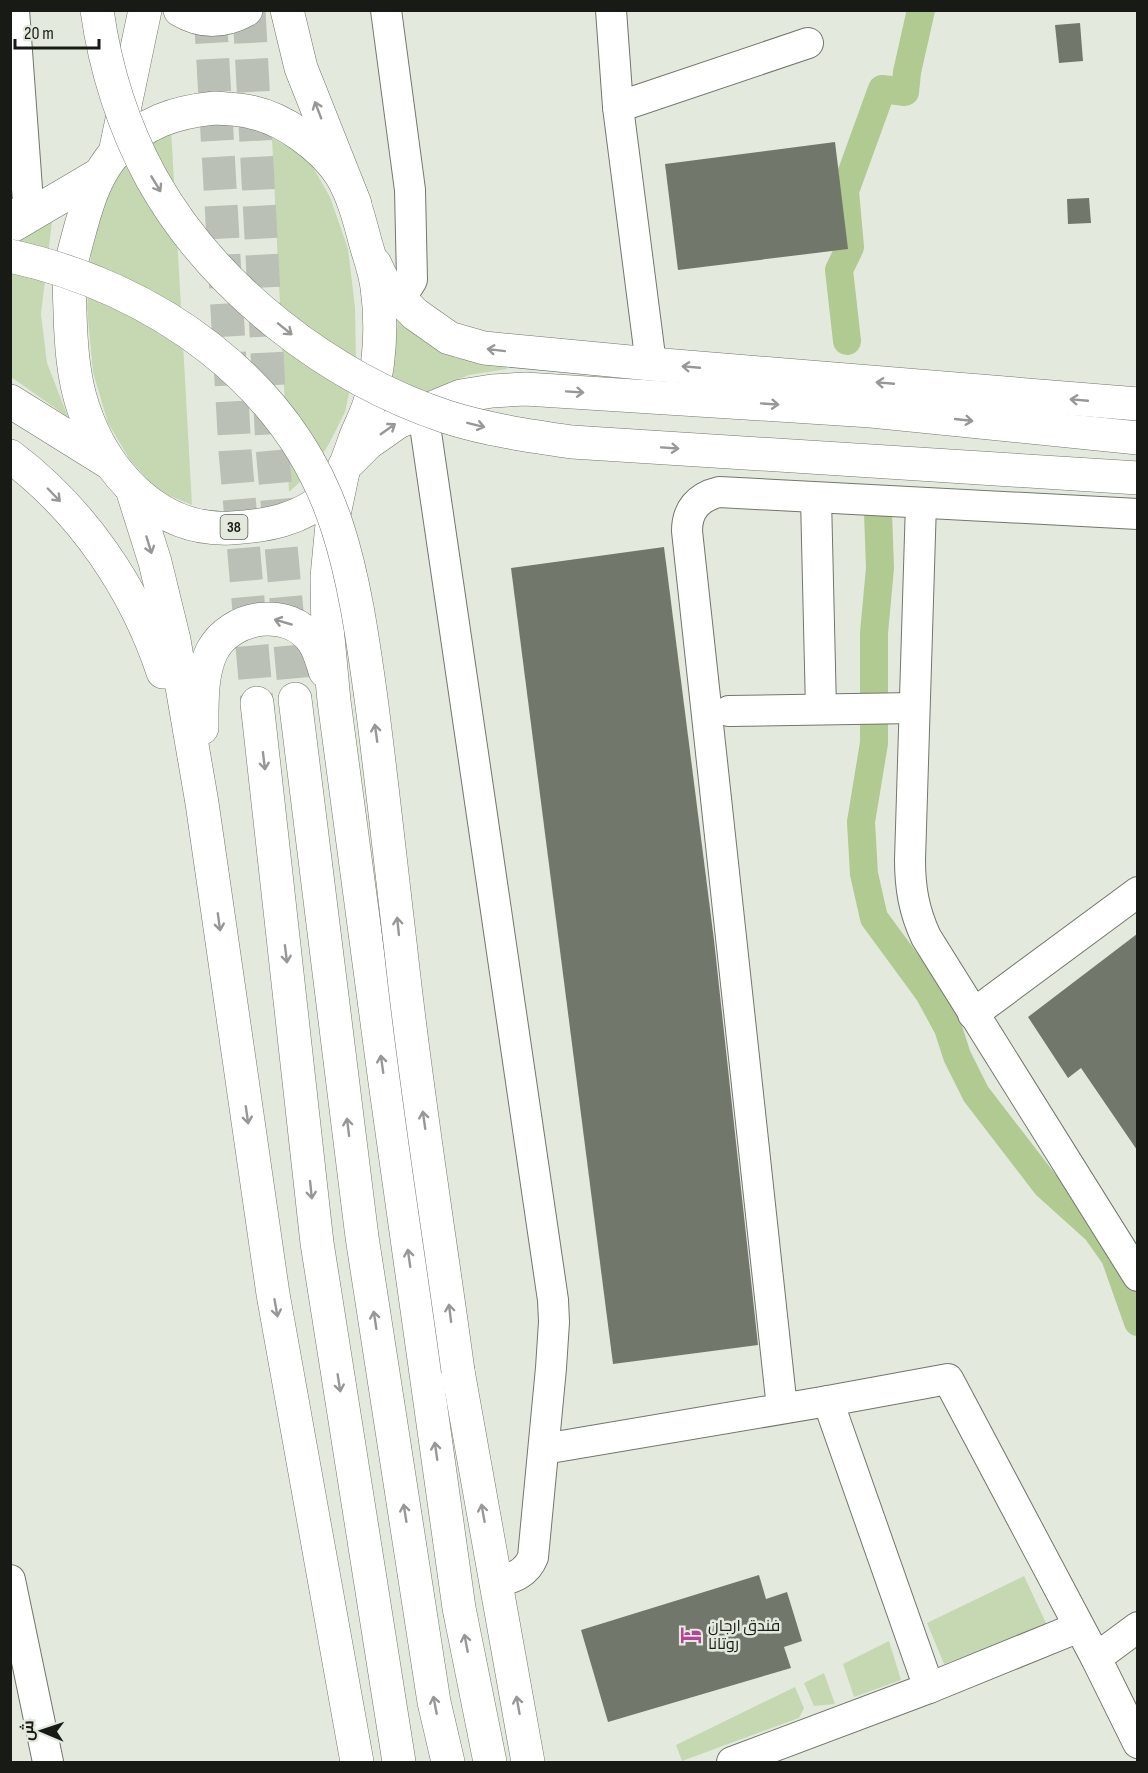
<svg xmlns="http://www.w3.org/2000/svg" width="1148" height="1773" font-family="'Sofia Sans Condensed',Cairo,sans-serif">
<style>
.green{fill:#c6d8b2}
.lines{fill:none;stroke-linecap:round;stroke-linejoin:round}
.canal{stroke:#b0ca91;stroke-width:28}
.building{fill:#72776c}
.highway-tunnel{stroke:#bac0b5;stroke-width:33;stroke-dasharray:33 16;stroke-linecap:butt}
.minor-casing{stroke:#71776b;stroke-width:32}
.major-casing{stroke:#71776b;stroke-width:34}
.highway-casing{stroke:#71776b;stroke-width:34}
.minor{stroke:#fff;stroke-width:30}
.major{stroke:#fff;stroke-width:33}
.highway{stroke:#fff;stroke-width:33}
.highway-bridge-casing{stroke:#71776b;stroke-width:34;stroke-linecap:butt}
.highway-bridge{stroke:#fff;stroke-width:33}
.oneway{stroke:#979896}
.labels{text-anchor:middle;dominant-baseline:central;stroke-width:5;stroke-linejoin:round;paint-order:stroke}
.shield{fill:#e3eadd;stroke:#555852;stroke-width:1.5}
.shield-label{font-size:15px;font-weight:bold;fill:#181a16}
.poi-label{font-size:16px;fill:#181a16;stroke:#e3eadd;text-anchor:start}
</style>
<rect width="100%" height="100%" fill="#e3eadd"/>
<g class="green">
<path d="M171,128L192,505L158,491L130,460L108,423L93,372L87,308L91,254L98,218L112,178L146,140Z"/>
<path d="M272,138L307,157L330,197L348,249L355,307L356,360L345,412L330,442L313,470L289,492Z"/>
<path d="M53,213L41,314L47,363L68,417L11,377V239Z"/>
<path d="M398,319L420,337L456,358L508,364L507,369L469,375L424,394L387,418Z"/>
<path d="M1024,1576L1047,1625L944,1664L927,1623Z"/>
<path d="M889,1641L901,1680L854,1697L843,1664Z"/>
<path d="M824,1673L835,1704L814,1706L804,1683Z"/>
<path d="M795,1687L804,1708L799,1718L682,1761L676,1745Z"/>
</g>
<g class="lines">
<g class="canal">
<path d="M847,341L839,270L850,247L845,191L882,89L905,92L907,72L921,10"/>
<path d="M878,513L880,568L874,633V743L861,822L864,874L874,918L929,993L948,1028L957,1056L976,1094L1046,1185L1096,1230L1115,1257L1138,1322"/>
</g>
</g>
<g class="building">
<path d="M1080,23L1083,61L1059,63L1055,25Z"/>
<path d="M835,142L848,249L678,270L665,164Z"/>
<path d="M1089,198L1091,223L1068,224L1067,199Z"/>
<path d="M664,547L714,940L758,1345L613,1364L511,568Z"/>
<path d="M1137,934V1150L1081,1068L1068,1078L1028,1017Z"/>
<path d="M759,1575L766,1599L787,1592L802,1641L784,1647L791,1668L608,1722L581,1630Z"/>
</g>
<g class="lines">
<g class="highway-tunnel">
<path d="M210,10L235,451L257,703"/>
<path d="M249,10L272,447L295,699"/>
</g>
<defs>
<g id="minor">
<path d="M386,10L410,190L412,280L400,299"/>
<path d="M611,10L618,107L651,364"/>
<path d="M618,107L808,43"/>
<path d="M10,214L29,216L14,10"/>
<path d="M423,412L553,1300L554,1322L551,1368L533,1557C526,1575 511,1578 495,1583"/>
<path d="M816,498L821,709"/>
<path d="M921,503L910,860C910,888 914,911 926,937L1138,1276"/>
<path d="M729,711L914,708"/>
<path d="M973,1014L1138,892"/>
<path d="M828,1401L948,1379L1096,1658L1138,1743"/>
<path d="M782,1408L687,531C687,510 698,497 719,492L1138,514"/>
<path d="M544,1449L828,1401L929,1688"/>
<path d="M10,1580L48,1762"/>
<path d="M1096,1658L1138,1627"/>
<path d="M732,1762L929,1688L1079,1627"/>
</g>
<g id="major">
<path d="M215,108C227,109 239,109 251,112C284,119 322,146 341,175C353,195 359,218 365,241C369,256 375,271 377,287C382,323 380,362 371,398C368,411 361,424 356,436C350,453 341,482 329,494C302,520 266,526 231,528C157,532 104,471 83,407C73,377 71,344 70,313C70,300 68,286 70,272C72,257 77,241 81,226C88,201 97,172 116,152C144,122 175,112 215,108Z"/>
<path d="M10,227L100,174"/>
<path d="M375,264L384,283L415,314L449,338L484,348L651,364L1138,404"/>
<path d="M10,401L108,462"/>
<path d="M350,461L368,443L398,422L461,396L492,391L525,389L871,411L1138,438"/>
</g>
<g id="highway">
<path d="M180,10C202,23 224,22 246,10"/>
<path d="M287,10L301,68L355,204"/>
<path d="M115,153L145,10"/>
<path d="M10,456C82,510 135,588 163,672"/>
<path d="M344,467L332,524L327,577L328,637L334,701L385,1082L459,1608L490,1762"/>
<path d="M132,489L155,562L174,640L202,803L273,1294L357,1762"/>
<path d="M295,699L362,1237L434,1702L448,1762"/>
<path d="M257,703L317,1243L399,1762"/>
<path d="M202,728C202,703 201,673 212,651C231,615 289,606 313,641C319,649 322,661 325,671"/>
<path d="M458,1371L528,1762"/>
</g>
</defs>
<use href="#minor" class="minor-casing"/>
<use href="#major" class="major-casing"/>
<use href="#highway" class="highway-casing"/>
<use href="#minor" class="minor"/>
<use href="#major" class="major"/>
<use href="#highway" class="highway"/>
<defs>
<g id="highway-bridge">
<path d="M97,10C105,68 124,128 152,179C213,288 329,378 447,417C488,430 530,436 572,442L1138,478"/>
<path d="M10,256C154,287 290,381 337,526C355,581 363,641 371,698C382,782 391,867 401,951C416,1091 439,1231 458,1371"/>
</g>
</defs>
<use href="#highway-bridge" class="highway-bridge-casing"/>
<use href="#highway-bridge" class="highway-bridge"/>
</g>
<defs><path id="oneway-shaft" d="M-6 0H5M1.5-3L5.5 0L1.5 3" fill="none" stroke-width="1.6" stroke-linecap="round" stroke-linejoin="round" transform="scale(1.5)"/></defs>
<g class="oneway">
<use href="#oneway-shaft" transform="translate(318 110) rotate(-111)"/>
<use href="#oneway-shaft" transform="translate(156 184) rotate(59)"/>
<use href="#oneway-shaft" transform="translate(285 329) rotate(39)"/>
<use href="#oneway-shaft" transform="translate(496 350) rotate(-173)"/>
<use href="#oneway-shaft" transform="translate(691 367) rotate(-175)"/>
<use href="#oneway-shaft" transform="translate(885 383) rotate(-175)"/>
<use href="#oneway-shaft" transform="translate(575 392) rotate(4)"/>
<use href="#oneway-shaft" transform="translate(1079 400) rotate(-175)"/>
<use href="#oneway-shaft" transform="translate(770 404) rotate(4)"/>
<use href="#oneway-shaft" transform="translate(964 420) rotate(6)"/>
<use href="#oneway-shaft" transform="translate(476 425) rotate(14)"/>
<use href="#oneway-shaft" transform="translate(388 429) rotate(-35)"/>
<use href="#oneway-shaft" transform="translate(670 448) rotate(4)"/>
<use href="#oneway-shaft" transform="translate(54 495) rotate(46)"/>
<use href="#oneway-shaft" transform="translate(149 545) rotate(73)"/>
<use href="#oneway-shaft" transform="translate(283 622) rotate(-164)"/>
<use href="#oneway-shaft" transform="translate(376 733) rotate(-98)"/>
<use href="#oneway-shaft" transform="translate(264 761) rotate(83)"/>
<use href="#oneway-shaft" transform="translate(219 922) rotate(82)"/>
<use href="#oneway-shaft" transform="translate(398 926) rotate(-96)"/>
<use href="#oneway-shaft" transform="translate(286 954) rotate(83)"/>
<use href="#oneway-shaft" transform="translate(382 1064) rotate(-98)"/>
<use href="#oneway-shaft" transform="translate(247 1115) rotate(82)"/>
<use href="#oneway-shaft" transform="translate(424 1120) rotate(-98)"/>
<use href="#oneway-shaft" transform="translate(348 1127) rotate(-97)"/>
<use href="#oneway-shaft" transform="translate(311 1190) rotate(84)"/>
<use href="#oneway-shaft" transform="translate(409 1258) rotate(-98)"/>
<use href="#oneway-shaft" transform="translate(276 1308) rotate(80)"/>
<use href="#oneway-shaft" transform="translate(450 1313) rotate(-97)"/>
<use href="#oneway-shaft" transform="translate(375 1320) rotate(-99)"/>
<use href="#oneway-shaft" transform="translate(339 1383) rotate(81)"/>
<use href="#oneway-shaft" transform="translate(436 1451) rotate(-98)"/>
<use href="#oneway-shaft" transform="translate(405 1513) rotate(-99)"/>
<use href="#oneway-shaft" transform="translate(483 1513) rotate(-100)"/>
<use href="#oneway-shaft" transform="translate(466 1643) rotate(-101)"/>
<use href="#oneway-shaft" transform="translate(435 1705) rotate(-101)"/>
<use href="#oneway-shaft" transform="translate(518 1705) rotate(-100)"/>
</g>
<defs>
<symbol id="hotel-bare" viewBox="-9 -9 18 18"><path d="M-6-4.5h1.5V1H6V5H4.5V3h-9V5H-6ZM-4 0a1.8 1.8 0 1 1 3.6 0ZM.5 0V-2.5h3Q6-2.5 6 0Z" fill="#b6429b" stroke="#e3eadd" stroke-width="2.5" paint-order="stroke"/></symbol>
</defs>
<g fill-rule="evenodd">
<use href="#hotel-bare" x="676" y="1620" width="30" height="30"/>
</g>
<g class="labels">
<rect class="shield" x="220.5" y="515" width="27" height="24" rx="4.5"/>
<g class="shield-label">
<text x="234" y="527">38</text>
</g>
<g class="poi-label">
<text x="708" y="1626">فندق ارجان<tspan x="708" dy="18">روتانا</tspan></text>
</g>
</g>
<rect width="1148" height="1773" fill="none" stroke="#181a16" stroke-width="24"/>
<g transform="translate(42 1731) rotate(272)" stroke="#e3eadd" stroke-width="4.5" paint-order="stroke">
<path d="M0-4.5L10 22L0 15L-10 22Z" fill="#181a16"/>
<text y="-9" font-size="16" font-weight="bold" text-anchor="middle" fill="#181a16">ش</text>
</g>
<path d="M15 39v9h84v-9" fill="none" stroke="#181a16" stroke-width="3"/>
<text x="24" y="39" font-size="18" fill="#181a16" stroke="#e3eadd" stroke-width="4.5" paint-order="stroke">20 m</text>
</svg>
